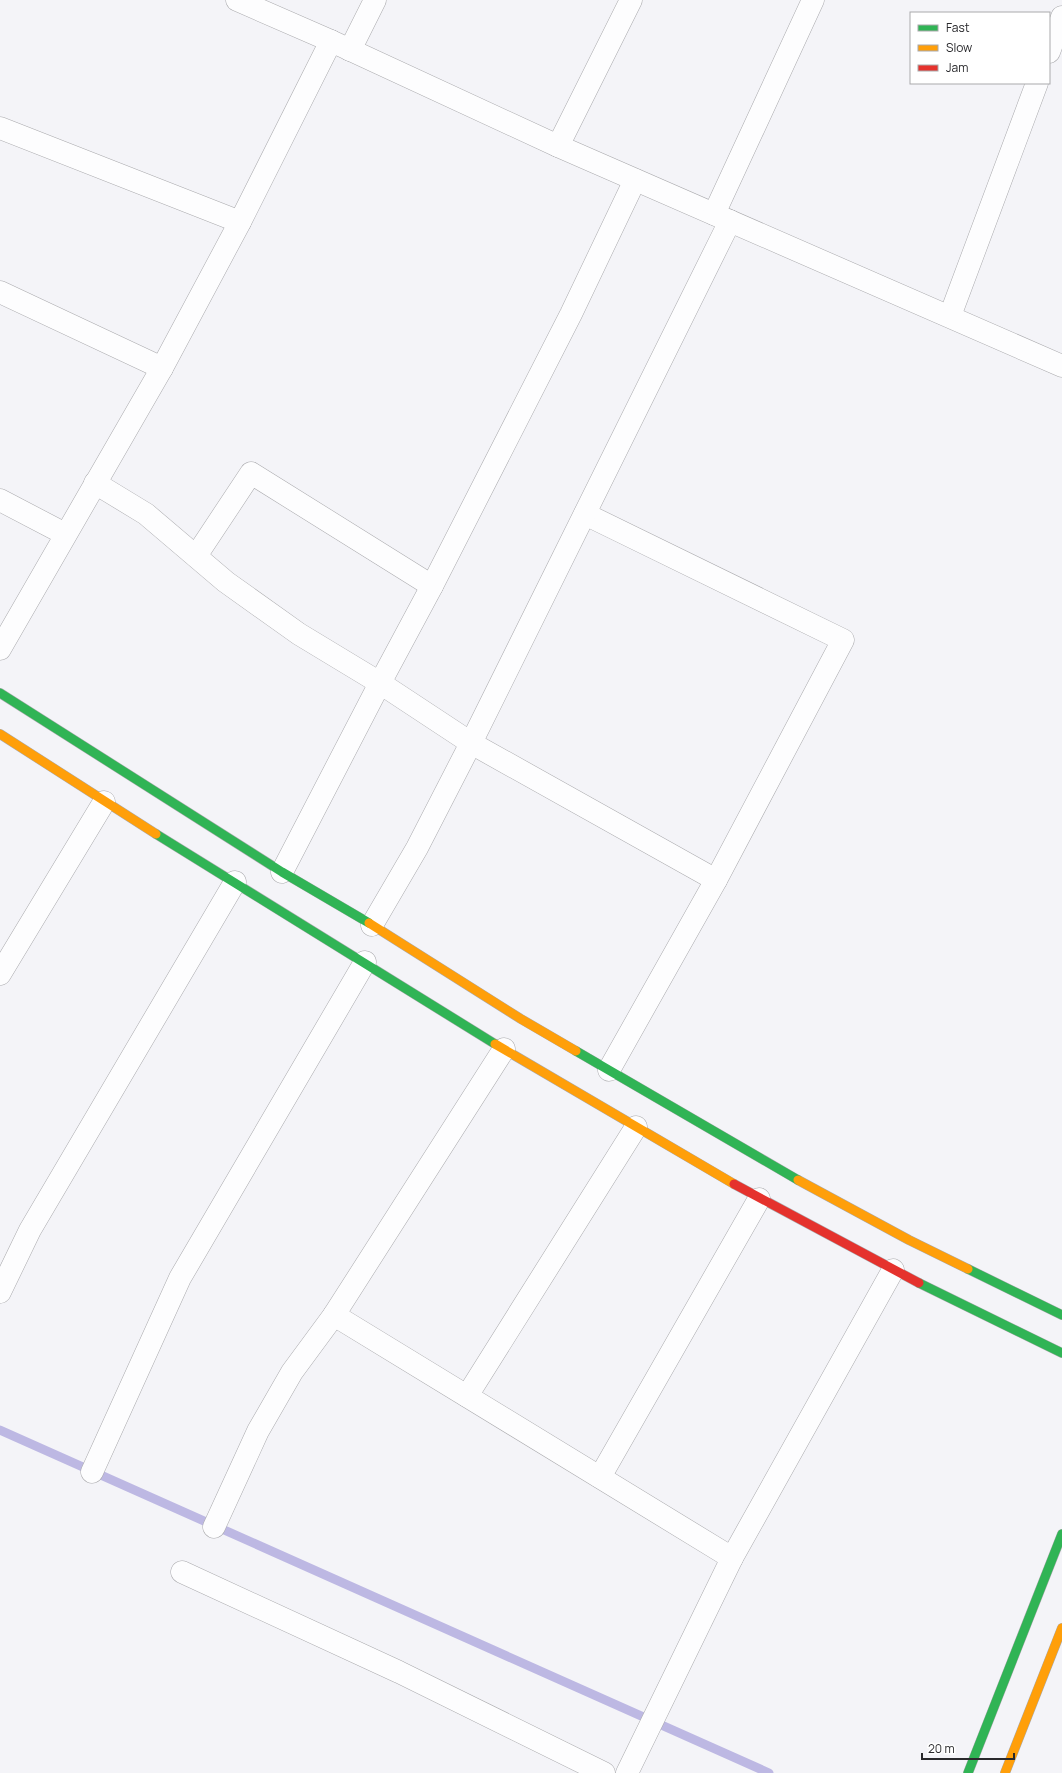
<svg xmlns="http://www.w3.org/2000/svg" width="1062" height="1773" font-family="Manrope,sans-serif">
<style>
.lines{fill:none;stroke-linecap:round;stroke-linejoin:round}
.stream{stroke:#bdb8e3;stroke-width:9}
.street-casing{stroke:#aaaaad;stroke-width:23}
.fast-casing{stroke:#aaaaad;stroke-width:10}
.slow-casing{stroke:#aaaaad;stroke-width:10}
.jam-casing{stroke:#aaaaad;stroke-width:10}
.street{stroke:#fdfdfe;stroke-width:22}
.fast{stroke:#30b455;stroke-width:9}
.slow{stroke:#ff9f0a;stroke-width:9}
.jam{stroke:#e5322d;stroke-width:9}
</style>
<rect width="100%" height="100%" fill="#f4f4f8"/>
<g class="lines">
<path class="stream" d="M0,1430L769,1773"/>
<defs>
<g id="street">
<path d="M237,0L331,41L558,146L1062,366"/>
<path d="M350,50L375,0"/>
<path d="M1049,52L1062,17"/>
<path d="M0,128L240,222"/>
<path d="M558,146L631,0"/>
<path d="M714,214L813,0"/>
<path d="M0,292L162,368"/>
<path d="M950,316L1037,83"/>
<path d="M95,483L146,514L226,582L299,634L380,683L471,743L716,880"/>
<path d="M0,500L65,534"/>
<path d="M585,514L843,640L716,880L609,1070"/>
<path d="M196,556L251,473L432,586"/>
<path d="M0,649L162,368L240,222L331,41"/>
<path d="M282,872L380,683L432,586L571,314L635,180"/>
<path d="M372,925L417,848L471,743L730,221"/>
<path d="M0,974L104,802"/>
<path d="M0,1292L30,1230L235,882"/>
<path d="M334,1315L732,1558"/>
<path d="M467,1396L636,1127"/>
<path d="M92,1472L180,1278L365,962"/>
<path d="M600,1477L759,1199"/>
<path d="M214,1527L258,1431L292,1372L334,1315L504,1049"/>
<path d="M182,1572L399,1672L604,1773"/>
<path d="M627,1773L732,1558L893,1270"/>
</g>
<g id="fast">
<path d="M0,693L282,872L369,923"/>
<path d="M156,834L495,1044"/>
<path d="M576,1051L798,1180"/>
<path d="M968,1269L1062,1315"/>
<path d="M919,1283L1062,1353"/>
<path d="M968,1773L1062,1534"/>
</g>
<g id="slow">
<path d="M0,734L156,834"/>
<path d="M369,923L521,1019L576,1051"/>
<path d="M495,1044L734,1184"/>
<path d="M798,1180L909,1240L968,1269"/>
<path d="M1005,1773L1062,1628"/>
</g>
<path id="jam" d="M734,1184L919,1283"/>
</defs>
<use href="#street" class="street-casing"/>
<use href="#fast" class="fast-casing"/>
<use href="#slow" class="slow-casing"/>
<use href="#jam" class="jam-casing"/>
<use href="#street" class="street"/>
<use href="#fast" class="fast"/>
<use href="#slow" class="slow"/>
<use href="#jam" class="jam"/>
</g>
<rect x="910" y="12" width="140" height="72" fill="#ffffff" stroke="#a9a9ab"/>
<rect x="918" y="25" width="20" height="6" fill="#30b455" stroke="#a9a9ab"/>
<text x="946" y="32" font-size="12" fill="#29292c">Fast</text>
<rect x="918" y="45" width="20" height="6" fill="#ff9f0a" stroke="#a9a9ab"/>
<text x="946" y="52" font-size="12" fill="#29292c">Slow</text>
<rect x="918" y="65" width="20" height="6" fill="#e5322d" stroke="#a9a9ab"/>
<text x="946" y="72" font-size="12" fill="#29292c">Jam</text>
<path d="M922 1753v6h92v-6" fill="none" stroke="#29292c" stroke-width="2"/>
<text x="928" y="1753" font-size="12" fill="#29292c" stroke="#ffffff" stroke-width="3" paint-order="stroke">20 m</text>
</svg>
